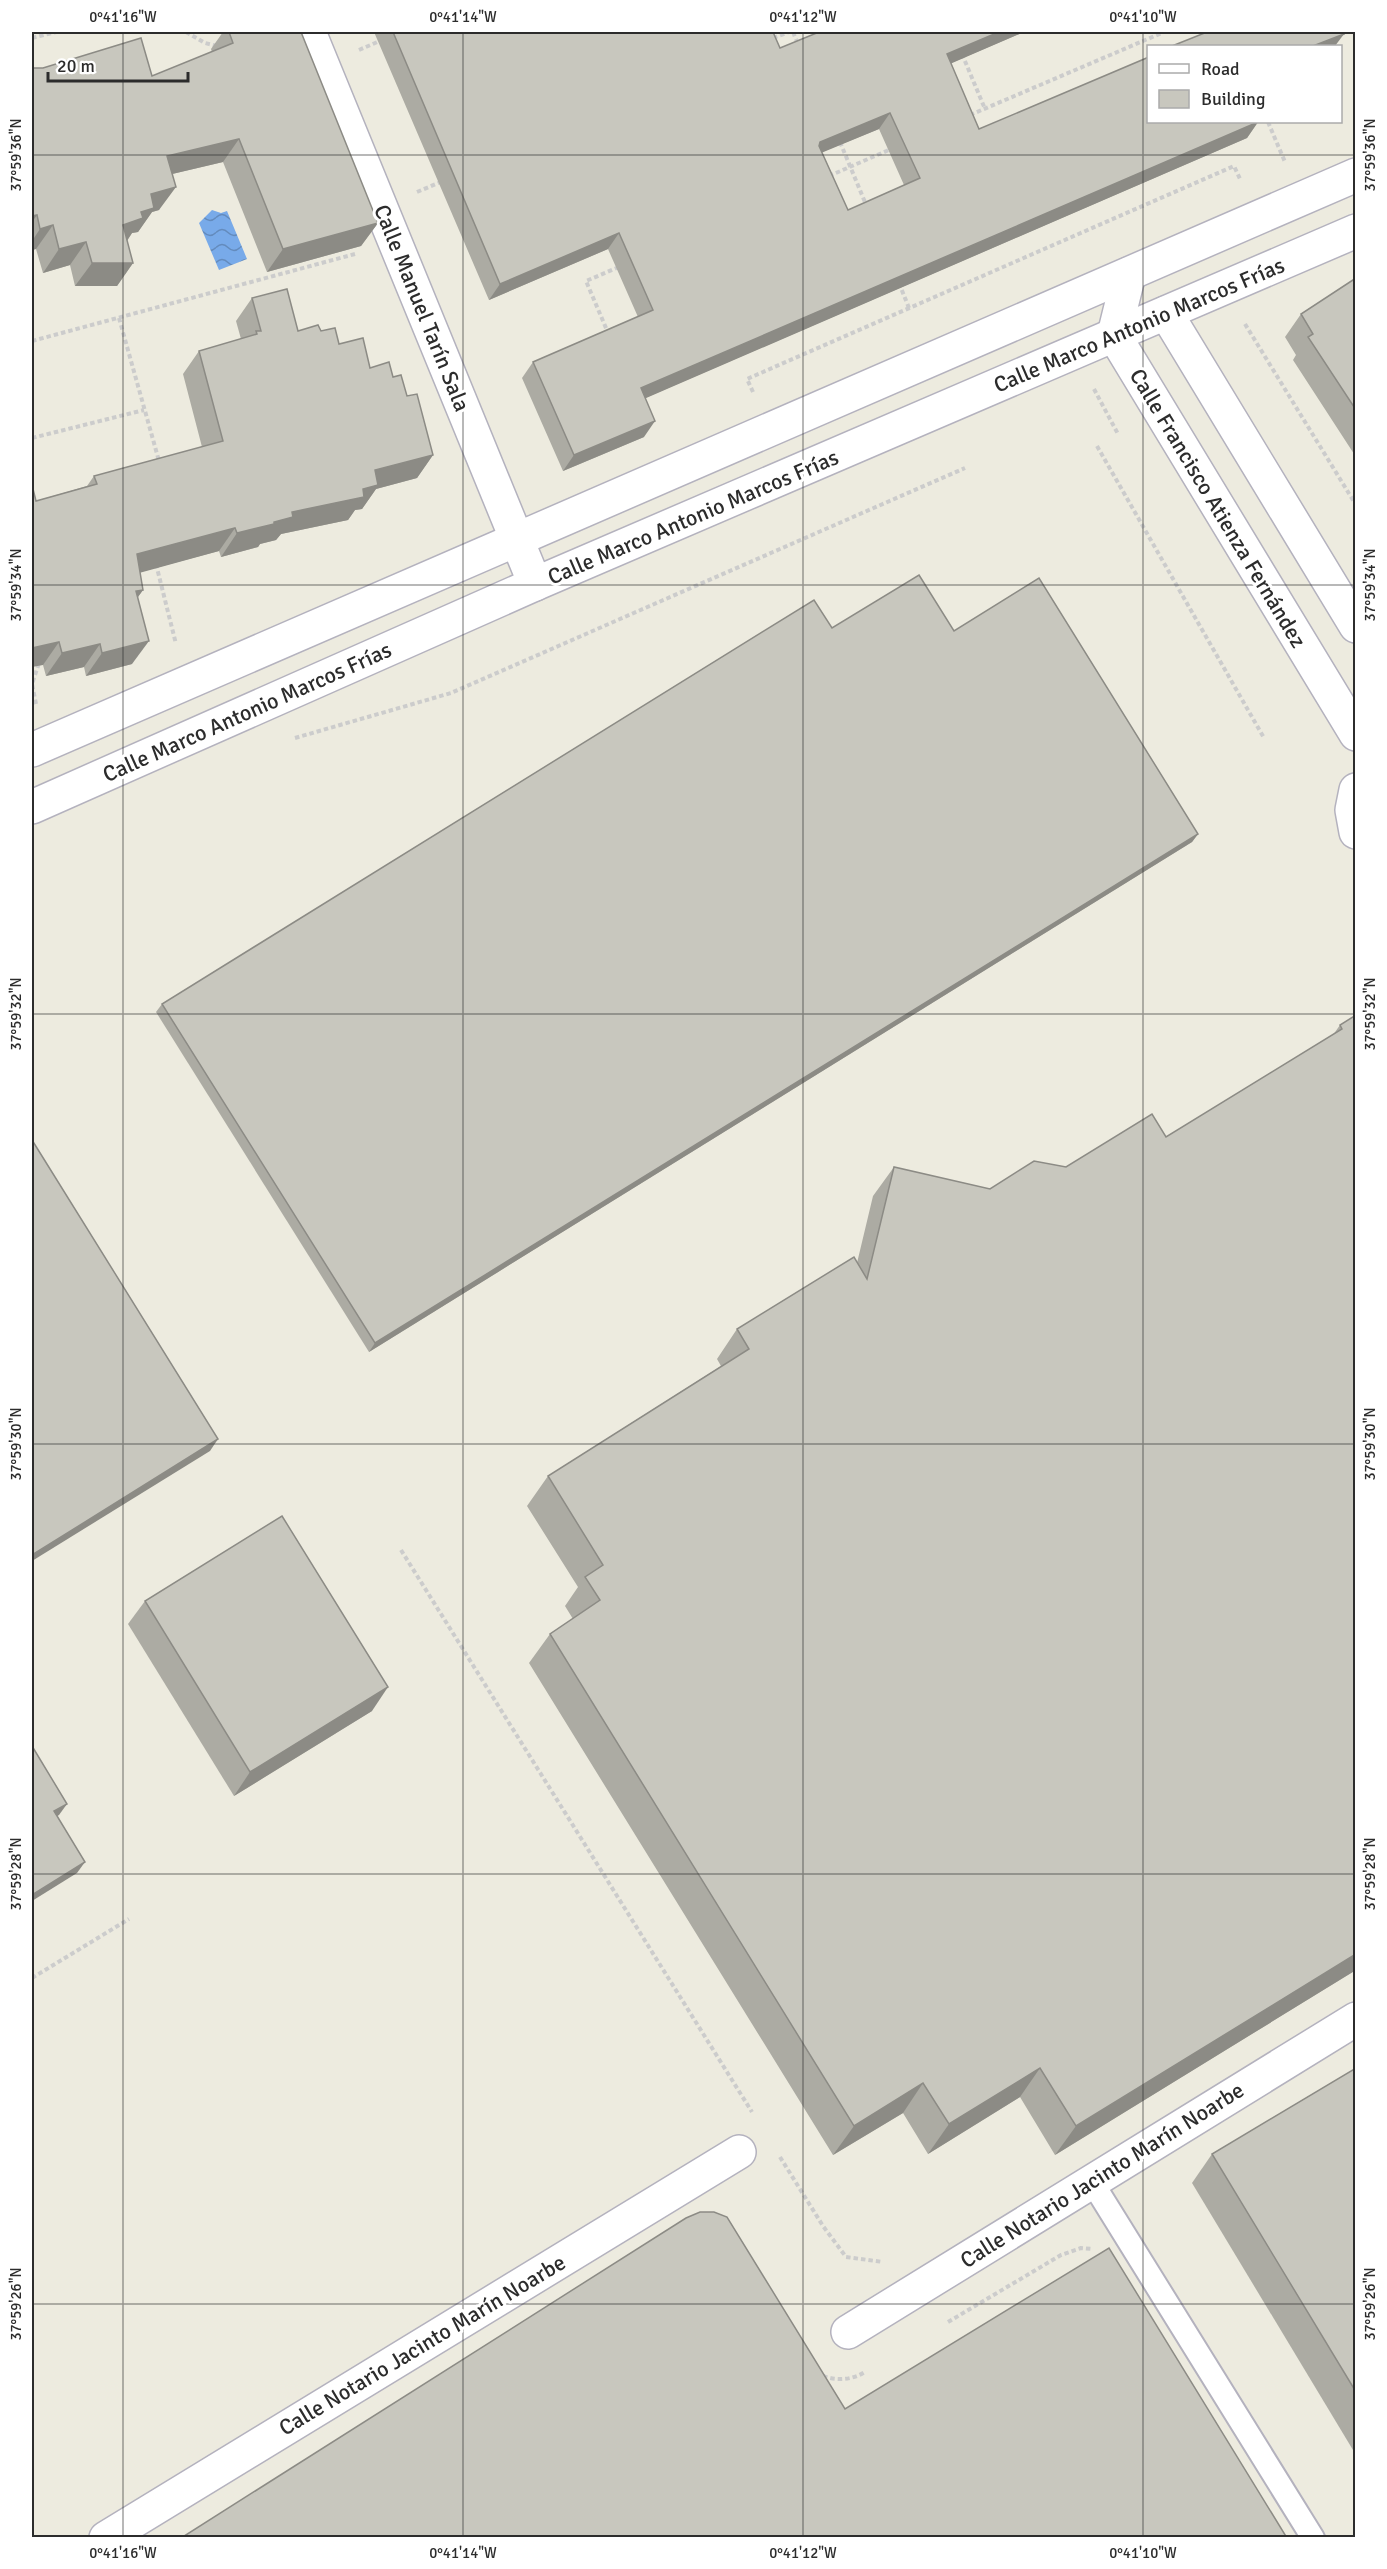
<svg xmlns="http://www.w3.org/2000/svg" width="1387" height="2569" font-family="Signika,sans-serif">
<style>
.water{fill:url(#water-waves)}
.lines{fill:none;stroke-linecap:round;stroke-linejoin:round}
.lane-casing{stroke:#b4b2be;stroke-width:26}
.street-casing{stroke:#b4b2be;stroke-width:36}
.path{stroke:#ccc;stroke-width:4;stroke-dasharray:4.5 3;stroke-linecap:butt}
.lane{stroke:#fff;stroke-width:22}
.street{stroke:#fff;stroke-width:33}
.wall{fill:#acaba3;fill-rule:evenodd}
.shaded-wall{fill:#8c8b85}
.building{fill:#c8c7be;stroke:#8c8b85;stroke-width:1.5;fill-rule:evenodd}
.ticks{fill:none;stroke:#2c2c2c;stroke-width:1.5;stroke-opacity:0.45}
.labels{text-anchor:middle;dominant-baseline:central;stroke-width:6;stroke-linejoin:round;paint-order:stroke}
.street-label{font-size:22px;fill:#2c2c2c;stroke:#fff}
.neatline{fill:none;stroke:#2c2c2c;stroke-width:2}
.ticks-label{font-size:15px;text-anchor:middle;fill:#2c2c2c}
</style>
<defs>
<pattern id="water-waves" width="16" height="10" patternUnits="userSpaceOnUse" patternTransform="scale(1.5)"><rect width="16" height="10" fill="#78aae9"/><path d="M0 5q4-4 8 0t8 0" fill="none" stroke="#638bbd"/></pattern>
</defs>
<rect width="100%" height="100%" fill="#edebdf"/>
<path class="water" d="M212,210L221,213L227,211L247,259L219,270L199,223Z"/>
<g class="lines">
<defs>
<path id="lane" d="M1092,2182L1313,2538"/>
<g id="street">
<path d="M309,32L535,584"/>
<path d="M1129,274L1114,335L1356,734"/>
<path d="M1166,313L1356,626"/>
<path d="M32,750L1356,175"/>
<path d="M1356,790L1352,810L1356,832"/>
<path d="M32,807L535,584L1356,231"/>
<path d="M848,2332L1356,2019"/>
<path d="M106,2538L739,2152"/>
</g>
</defs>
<use href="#lane" class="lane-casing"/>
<use href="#street" class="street-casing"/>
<g class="path">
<path d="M186,32L205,43L217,46"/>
<path d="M793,32L798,44"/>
<path d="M32,38L56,32"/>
<path d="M773,38L789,32"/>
<path d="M359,50L382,40"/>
<path d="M962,54L985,109"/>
<path d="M970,115L1164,32"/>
<path d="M1268,122L1285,162"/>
<path d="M1355,136L1356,101"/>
<path d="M840,142L867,207"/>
<path d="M829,176L891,149"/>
<path d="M417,192L443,181"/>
<path d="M899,283L909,308"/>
<path d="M119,318L159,461"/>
<path d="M1245,324L1356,505"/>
<path d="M609,335L586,281L619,267"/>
<path d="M32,341L355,254"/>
<path d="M1094,389L1118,434"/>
<path d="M753,392L747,379L1234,166L1241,181"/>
<path d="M32,438L144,410"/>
<path d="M1097,446L1264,738"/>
<path d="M156,564L176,644"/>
<path d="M36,704L32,684L39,663"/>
<path d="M295,738L451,693L965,468"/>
<path d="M401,1550L752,2112"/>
<path d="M32,1978L129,1919"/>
<path d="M780,2157L823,2226L846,2257L883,2262"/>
<path d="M948,2322L1061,2255L1081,2248L1092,2249"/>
<path d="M823,2376C837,2381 852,2380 865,2372"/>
</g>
<use href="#lane" class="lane"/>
<use href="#street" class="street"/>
</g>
<g class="wall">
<path d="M223,32H300L378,223L361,246L267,272L223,162L172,174L159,210L152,212L138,232L132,233L127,241L133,263L117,286H75L70,265L43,273L36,249L32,250V68L152,76L212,52L211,49Z"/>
<path d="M374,32H773L780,48L819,32H1024L951,63L979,129L1258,122L1247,138L645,398L644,437L563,471L522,378L533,362L638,317L608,249L489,300ZM879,129L904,185L848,210L822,152Z"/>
<path d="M1356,278V457L1293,360L1296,355L1285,337L1301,314Z"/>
<path d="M252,298L298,331H321L370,368L393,377L407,396L433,455L417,478L376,489L362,509L355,510L348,520L281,534L276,540L260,544L258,547L221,557L219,551L140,572L143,590L138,597L132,664L86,676L84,667L46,676L43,665L36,501L87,486L94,476L202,447L183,374L199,351L241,339L236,321Z"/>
<path d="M832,628L954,631L1198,834L1192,842L369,1352L156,1012L162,1004Z"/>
<path d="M1356,1015V1970L1055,2155L1020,2097L928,2154L903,2113L833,2155L529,1663L550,1634L573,1619L565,1606L578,1587L527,1506L548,1476L721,1366L717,1359L737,1329L857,1263L873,1196L894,1167L990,1189L1166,1137L1333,1035L1340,1025Z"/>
<path d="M145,1601L372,1711L234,1796L128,1624Z"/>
<path d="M1356,2068V2455L1192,2183L1212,2154Z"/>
</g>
<g class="shaded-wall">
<path d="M999,32H1024L936,70L947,54Z"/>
<path d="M1344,34L1335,46H1313Z"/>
<path d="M890,113L879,129L809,158L820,142Z"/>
<path d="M1258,122L1247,138L630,405L641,388Z"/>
<path d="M239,139L223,162L151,179L167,156Z"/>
<path d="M176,187L159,210L152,212L138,232L132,233L126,242L123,225L151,194Z"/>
<path d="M37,215L32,222V216Z"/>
<path d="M378,223L361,246L267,272L283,249Z"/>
<path d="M53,225L36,249L32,250V241L40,229Z"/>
<path d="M619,233L608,249L489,300L500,284Z"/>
<path d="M86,242L70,265L43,273L59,249Z"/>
<path d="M92,263H133L117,286H75Z"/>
<path d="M655,421L644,437L563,471L574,455Z"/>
<path d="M433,455L417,478L376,489L362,509L355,510L348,520L281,534L276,540L260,544L258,547L221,557L237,533L274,522L375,470Z"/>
<path d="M235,528L219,551L121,578L137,554Z"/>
<path d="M143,590L126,613L136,591Z"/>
<path d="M149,641L132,664L86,676L102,653Z"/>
<path d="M59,642L43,665L32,667V648Z"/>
<path d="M100,644L84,667L46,676L62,653Z"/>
<path d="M1198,834L1192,842L369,1352L375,1343Z"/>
<path d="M218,1439L210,1451L32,1561V1555Z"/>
<path d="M388,1687L372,1711L234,1796L250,1772Z"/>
<path d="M67,1804L59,1815L46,1823L54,1811Z"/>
<path d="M85,1862L77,1873L32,1901V1895Z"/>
<path d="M1356,1954V1970L1055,2155L1076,2126Z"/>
<path d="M1040,2068L1020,2097L928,2154L949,2124Z"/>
<path d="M923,2083L903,2113L833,2155L854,2126Z"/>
</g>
<g class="building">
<path d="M229,32H301L378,223L283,249L239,139L167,156L176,187L151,194L154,208L141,212L143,218L123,225L133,263H92L86,242L59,249L53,225L40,229L37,215L32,216V68H43L141,38L152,76L233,43Z"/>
<path d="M393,32H773L780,48L819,32H999L947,54L979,129L1149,57V122H1258L641,388L655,421L574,455L533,362L653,310L619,233L500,284ZM890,113L920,178L848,210L819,146L820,142Z"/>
<path d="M1207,32H1343L1344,34L1313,46H1172Z"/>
<path d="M1356,278V410L1308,337L1313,334L1301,314Z"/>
<path d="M287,289L298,331L318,325L321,331L335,328L339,344L363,338L370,368L389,362L393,377L401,375L407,396L417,394L433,455L375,470L378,485L363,489L364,497L292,512L293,517L274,522V524L237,533L235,528L137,554L143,590L136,591L149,641L102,653L100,644L62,653L59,642L32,648V485L36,501L97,484L94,476L223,441L199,351L257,334L256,331H261L252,298Z"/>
<path d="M919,575L954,631L1039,578L1198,834L375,1343L162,1004L814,600L832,628Z"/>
<path d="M1356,1015V1954L1076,2126L1040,2068L949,2124L923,2083L854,2126L550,1634L600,1600L585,1577L603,1565L548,1476L749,1349L737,1329L854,1257L867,1279L894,1167L990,1189L1034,1161L1066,1167L1152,1114L1166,1137L1342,1029L1340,1025Z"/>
<path d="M32,1140L218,1439L32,1555Z"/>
<path d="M282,1516L388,1687L250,1772L145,1601Z"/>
<path d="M32,1746L67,1804L54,1811L85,1862L32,1895Z"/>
<path d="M1356,2068V2392L1212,2154Z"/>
<path d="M700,2212H714L727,2217L845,2409L1109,2248L1287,2538H181L686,2218Z"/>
</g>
<path class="ticks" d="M123,32V2538M463,32V2538M803,32V2538M1143,32V2538M32,155H1356M32,585H1356M32,1014H1356M32,1444H1356M32,1874H1356M32,2304H1356"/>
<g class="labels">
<g class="street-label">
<text transform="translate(422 308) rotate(68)">Calle Manuel Tarín Sala</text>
<text transform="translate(1139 325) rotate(-23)">Calle Marco Antonio Marcos Frías</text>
<text transform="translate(1218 508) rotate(59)">Calle Francisco Atienza Fernández</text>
<text transform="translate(693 517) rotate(-23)">Calle Marco Antonio Marcos Frías</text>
<text transform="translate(247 712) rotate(-24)">Calle Marco Antonio Marcos Frías</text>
<text transform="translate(1102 2175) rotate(-32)">Calle Notario Jacinto Marín Noarbe</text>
<text transform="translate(422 2345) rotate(-31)">Calle Notario Jacinto Marín Noarbe</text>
</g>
</g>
<rect width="1387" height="2569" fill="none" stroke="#ffffff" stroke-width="66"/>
<rect x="1147" y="45" width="195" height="78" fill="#ffffff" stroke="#ababab" stroke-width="1.5"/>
<rect x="1159" y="64" width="30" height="9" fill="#ffffff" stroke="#ababab" stroke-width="1.5"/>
<text x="1201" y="75" font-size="18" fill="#2c2c2c">Road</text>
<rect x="1159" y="90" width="30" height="18" fill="#c8c7be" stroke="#ababab" stroke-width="1.5"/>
<text x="1201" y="105" font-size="18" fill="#2c2c2c">Building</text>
<path d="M48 72v9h140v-9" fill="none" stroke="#2c2c2c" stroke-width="3"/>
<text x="57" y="72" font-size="18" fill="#2c2c2c" stroke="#ffffff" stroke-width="4.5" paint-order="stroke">20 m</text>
<rect x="33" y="33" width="1321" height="2503" class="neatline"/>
<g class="ticks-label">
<text x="123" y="22">0°41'16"W</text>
<text x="463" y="22">0°41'14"W</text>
<text x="803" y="22">0°41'12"W</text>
<text x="1143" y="22">0°41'10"W</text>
<text transform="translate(16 155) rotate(-90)" y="5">37°59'36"N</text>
<text transform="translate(1370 155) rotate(-90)" y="5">37°59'36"N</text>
<text transform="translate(16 585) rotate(-90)" y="5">37°59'34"N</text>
<text transform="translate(1370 585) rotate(-90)" y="5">37°59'34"N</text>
<text transform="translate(16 1014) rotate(-90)" y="5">37°59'32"N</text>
<text transform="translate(1370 1014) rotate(-90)" y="5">37°59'32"N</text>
<text transform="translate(16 1444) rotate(-90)" y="5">37°59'30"N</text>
<text transform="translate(1370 1444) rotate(-90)" y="5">37°59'30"N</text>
<text transform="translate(16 1874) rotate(-90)" y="5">37°59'28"N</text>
<text transform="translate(1370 1874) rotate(-90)" y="5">37°59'28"N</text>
<text transform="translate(16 2304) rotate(-90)" y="5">37°59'26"N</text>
<text transform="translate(1370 2304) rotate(-90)" y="5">37°59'26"N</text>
<text x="123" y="2558">0°41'16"W</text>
<text x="463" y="2558">0°41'14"W</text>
<text x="803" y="2558">0°41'12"W</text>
<text x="1143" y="2558">0°41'10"W</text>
</g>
</svg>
